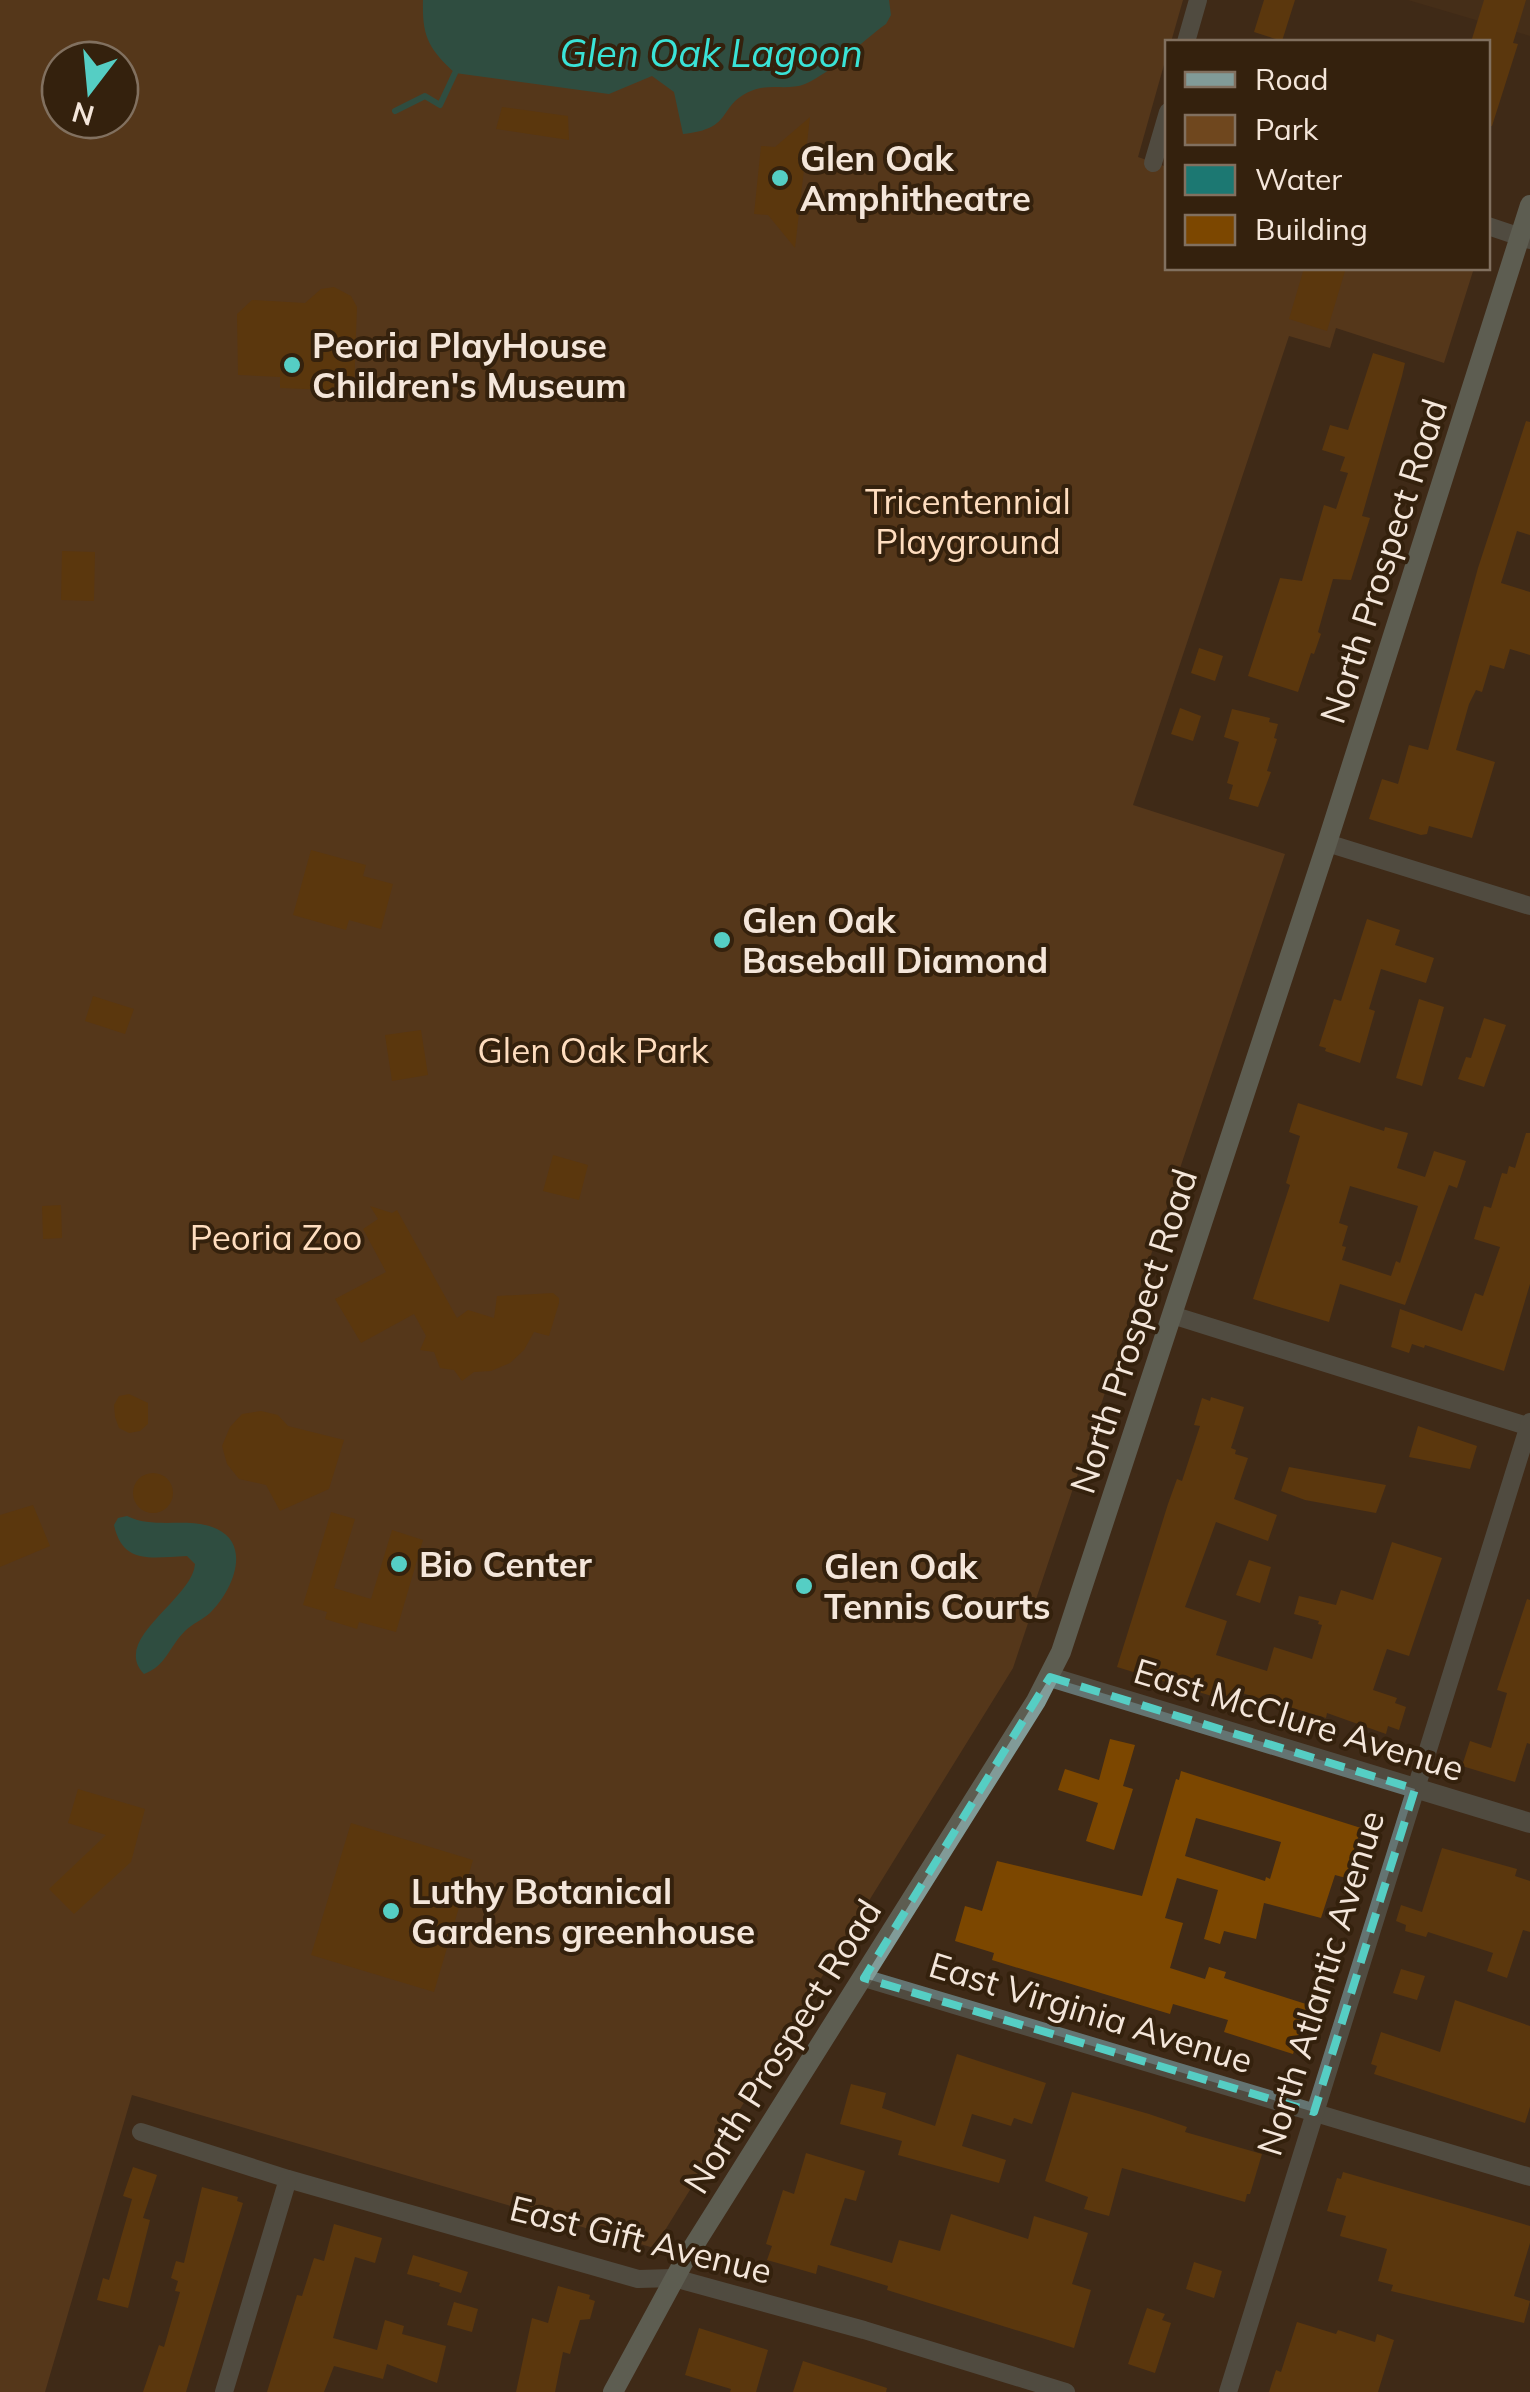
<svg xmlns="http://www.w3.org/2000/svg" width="1530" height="2392" font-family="Mulish,sans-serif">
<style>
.built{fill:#4d3319}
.green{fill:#6f471e;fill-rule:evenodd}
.water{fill:#1c7872}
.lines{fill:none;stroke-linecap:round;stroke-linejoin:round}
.stream{stroke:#1c7872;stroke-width:6}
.building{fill:#7c4700;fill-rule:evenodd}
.minor{stroke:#647472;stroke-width:18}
.tertiary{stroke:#647472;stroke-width:20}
.secondary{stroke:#819b98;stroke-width:20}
.marked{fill:none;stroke:#55cec4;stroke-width:8;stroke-dasharray:20 12;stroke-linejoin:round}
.poi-dot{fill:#55cec4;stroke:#34210d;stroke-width:4}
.labels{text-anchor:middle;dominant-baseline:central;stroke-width:8;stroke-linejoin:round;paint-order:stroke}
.poi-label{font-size:35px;font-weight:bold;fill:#f4e6da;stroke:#34210d;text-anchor:start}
.park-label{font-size:35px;fill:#feddbf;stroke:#34210d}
.street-label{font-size:35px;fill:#f4e6da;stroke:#34210d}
.water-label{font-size:38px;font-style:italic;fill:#3ae3d7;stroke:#34210d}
</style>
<rect width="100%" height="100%" fill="#3f2a17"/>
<path class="built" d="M1408,0H1530V36Z"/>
<path class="green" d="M0,0H1183L1171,42H1168L1167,54L1138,157L1167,167L1168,268H1474L1444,363L1336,328L1330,348L1289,336L1133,805L1285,854L1013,1668L654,2248L132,2095L45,2392H0ZM60,60H120V120H60Z"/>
<g class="water">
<path d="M423,0H889L891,15L886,24C862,41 831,73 805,84C788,91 768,83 751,91C717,105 735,129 683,134L674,92L652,76L609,94L455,73C428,48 422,36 423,0Z"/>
<path d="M127,1516C155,1530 189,1516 217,1529C253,1546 231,1593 210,1613C202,1620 192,1624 185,1631C168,1648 167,1665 144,1674C110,1639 193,1599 195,1564L187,1556C153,1557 123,1566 114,1525L118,1518Z"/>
</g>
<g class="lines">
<path class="stream" d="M395,111L425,96L440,105L455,73"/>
</g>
<g class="building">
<path d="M1264,0H1295L1282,41L1254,32Z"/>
<path d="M1484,0H1526L1513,43L1518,44L1492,126H1488V42H1471Z"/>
<path d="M502,107L568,116L569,140L496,129Z"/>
<path d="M810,117L795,248L768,215L754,214L761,146L775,147Z"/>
<path d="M1304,268H1334L1345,271L1327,331L1289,319Z"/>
<path d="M334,287L351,296L357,307L354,391L280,388V377L238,375L237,314L252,300L305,303L321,289Z"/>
<path d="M1373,353L1405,363L1402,376L1362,516L1370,518L1351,580L1333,579L1318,632L1321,634L1314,654L1311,653L1298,692L1248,676L1280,578L1302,581L1324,505L1336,509L1348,473L1340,471L1345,457L1322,450L1330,425L1348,430Z"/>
<path d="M1526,421L1530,422V535L1517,531L1501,583L1530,592V655L1510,649L1504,669L1490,665L1482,692L1476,690L1469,704L1456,750L1495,762L1472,838L1429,826L1427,834L1421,835L1369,819L1382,779L1398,784L1409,745L1428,750L1478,568Z"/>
<path d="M62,551L95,552L94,601L61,600Z"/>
<path d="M1199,648L1223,656L1215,681L1191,673Z"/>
<path d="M1180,708L1201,716L1193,741L1171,734Z"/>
<path d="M1232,709L1270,718L1269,722L1278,724L1274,738L1277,739L1267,771L1271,772L1258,807L1229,799L1233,785L1227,783L1239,742L1224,737Z"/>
<path d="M311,850L366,865L363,876L393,884L381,929L349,920L346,930L293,915Z"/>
<path d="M1367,919L1400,930L1395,945L1434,958L1426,983L1381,969L1369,1009L1375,1011L1360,1063L1325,1051L1326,1048L1319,1046L1334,999L1341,1001Z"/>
<path d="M93,996L134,1009L125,1034L85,1021Z"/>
<path d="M1419,999L1444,1007L1422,1086L1396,1078Z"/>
<path d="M1484,1018L1506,1025L1484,1087L1458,1079L1466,1057L1471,1058Z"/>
<path d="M421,1030L428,1075L392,1081L385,1035Z"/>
<path d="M1298,1103L1384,1131L1385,1127L1408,1133L1397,1168L1425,1177L1434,1151L1466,1161L1457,1188L1449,1185L1405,1305L1340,1284L1329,1322L1253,1299L1290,1185L1286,1183L1300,1136L1289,1132ZM1350,1186L1418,1206L1400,1263L1396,1261L1391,1276L1342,1260L1346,1247L1342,1246L1348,1226L1339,1223Z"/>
<path d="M1526,1133H1530V1284L1504,1371L1425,1345L1424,1348L1412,1344L1409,1353L1391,1347L1400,1309L1462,1331L1475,1293L1483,1296L1500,1247L1474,1239L1484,1206L1491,1208L1502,1173L1507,1174L1509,1166L1515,1168Z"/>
<path d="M553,1155L588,1165L579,1200L543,1191Z"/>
<path d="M61,1205L62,1238L43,1239L42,1206Z"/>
<path d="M370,1206L392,1213L397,1210L457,1318L468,1310L494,1318L497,1296L553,1293L559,1298V1303L549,1336L534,1332L524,1350L510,1363L491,1371L474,1372L462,1381L454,1370L440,1368L434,1352L420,1350L426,1336L414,1314L361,1343L335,1299L386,1272L363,1229L378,1219Z"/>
<path d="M129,1394L148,1403V1424L140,1431L129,1433L119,1428L115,1417L114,1405L119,1396Z"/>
<path d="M1211,1397L1244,1407L1231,1448L1236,1450L1235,1454L1248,1458L1234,1499L1277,1515L1268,1541L1216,1522L1185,1607L1227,1621L1216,1655L1267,1671L1274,1647L1312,1659L1322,1625L1318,1624L1319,1621L1294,1614L1299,1596L1336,1605L1341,1590L1373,1600L1392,1542L1442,1558L1409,1656L1387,1649L1373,1690L1397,1698L1395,1703L1406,1707L1399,1730L1388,1726L1386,1734L1327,1713L1326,1718L1232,1690L1228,1701L1117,1667L1168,1504L1177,1479L1182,1481L1200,1426L1194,1425L1202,1398L1210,1401Z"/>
<path d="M261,1411L278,1415L288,1426L344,1440L329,1489L280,1511L266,1485L239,1479L227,1464L222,1446L230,1427L242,1414Z"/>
<path d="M1418,1426L1477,1446L1470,1469L1409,1457Z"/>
<path d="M1289,1467L1386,1485L1376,1513L1305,1500L1281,1491Z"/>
<circle cx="153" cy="1493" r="20"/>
<path d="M33,1505L50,1546L0,1567V1515Z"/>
<path d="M331,1512L355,1519L334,1588L371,1599L392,1530L423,1540L396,1632L359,1622L357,1629L325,1619L327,1612L303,1605Z"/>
<path d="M1249,1560L1271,1567L1260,1603L1236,1595Z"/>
<path d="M1527,1599L1530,1600V1744L1527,1743L1515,1782L1462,1766L1470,1741L1491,1748L1507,1693L1497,1690Z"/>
<path d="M1110,1739L1135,1745L1123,1786L1133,1789L1114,1850L1086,1841L1098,1803L1058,1790L1065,1769L1099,1780Z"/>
<path d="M1181,1771L1361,1828L1346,1878L1335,1875L1321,1918L1264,1903L1256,1939L1224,1931L1220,1944L1204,1939L1218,1890L1177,1878L1165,1918L1183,1923L1170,1968L1205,1979L1209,1967L1226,1972L1224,1978L1309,2005L1293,2054L1224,2032L1228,2020L1173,2004L1170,2014L992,1960L994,1953L955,1941L965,1906L982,1911L997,1861L1142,1896L1176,1779L1179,1780ZM1196,1818L1281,1842L1270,1879L1266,1877L1265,1881L1185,1856Z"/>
<path d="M78,1789L145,1809L131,1862L74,1914L49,1889L106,1835L68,1823Z"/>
<path d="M351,1823L473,1860L434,1992L311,1955Z"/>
<path d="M1442,1848L1517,1869L1515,1876L1530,1881V1932L1523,1930L1507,1978L1487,1971L1493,1953L1428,1932L1426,1937L1405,1931L1406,1925L1396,1921L1401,1905L1422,1912Z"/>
<path d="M1401,1969L1425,1976L1417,2000L1393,1993Z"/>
<path d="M1455,2000L1530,2026V2107L1525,2123L1374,2074L1377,2066L1371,2064L1381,2032L1440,2052Z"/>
<path d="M957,2054L1046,2083L1032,2124L1014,2118L1011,2126L972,2114L962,2146L1006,2160L999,2183L898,2155L902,2141L840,2124L851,2084L886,2093L882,2108L935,2126Z"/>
<path d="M1072,2092L1149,2114L1187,2127L1185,2132L1262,2154L1250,2194H1247L1245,2202L1122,2168L1109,2216L1084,2209L1088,2197L1045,2181Z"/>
<path d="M806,2153L865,2171L856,2201L845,2198L830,2245L892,2263L899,2240L940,2251L951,2214L1028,2239L1034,2216L1088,2233L1072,2284L1091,2290L1074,2348L887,2290L888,2286L818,2265L816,2274L767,2260L772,2246L766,2244L783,2190L794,2194Z"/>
<path d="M133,2167L157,2175L143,2218L150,2220L128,2308L97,2300L103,2278L109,2280L132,2199L123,2196Z"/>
<path d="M1343,2172L1530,2226V2243L1514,2296L1530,2301L1524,2323L1391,2291L1393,2285L1378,2281L1387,2249L1340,2236L1346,2216L1327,2211L1337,2178L1341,2179Z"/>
<path d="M202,2187L238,2197L237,2201L243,2203L186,2392H143L159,2345L164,2347L180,2292L175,2291L178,2281L171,2278L176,2261L184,2263Z"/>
<path d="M334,2224L382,2238L375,2263L355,2257L333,2338L377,2350L385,2320L404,2326L402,2334L446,2346L437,2383L387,2364L383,2379L334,2366L324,2392H267L297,2295L302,2296L314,2258L324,2261Z"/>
<path d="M413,2255L468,2272L461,2293L439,2286L440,2283L407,2274Z"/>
<path d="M1194,2262L1222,2271L1214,2298L1186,2289Z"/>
<path d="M558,2286L590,2295L589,2299L595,2301L590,2319L580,2320L570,2354L563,2352L555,2392H516L532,2318L548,2323Z"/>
<path d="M454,2302L478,2309L472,2332L447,2325Z"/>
<path d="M1147,2308L1165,2314L1162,2320L1171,2323L1155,2373L1128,2364Z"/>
<path d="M1297,2322L1336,2334L1338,2330L1375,2342L1377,2334L1394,2340L1378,2392H1269L1276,2370L1281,2372Z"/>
<path d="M699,2328L768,2350L756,2392H730L731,2389L685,2375Z"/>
<path d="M803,2361L887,2388L886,2392H793Z"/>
</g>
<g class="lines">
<g class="minor">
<path d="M1186,42L1198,0"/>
<path d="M1153,163L1168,112"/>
<path d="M1488,226L1530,240"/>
<path d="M1327,843L1530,906"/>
<path d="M1172,1315L1530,1427"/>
<path d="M864,1978L1530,2177"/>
<path d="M141,2132L288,2179L638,2279L674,2278L864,2330L1066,2392"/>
<path d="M224,2392L288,2179"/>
<path d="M1228,2392L1530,1422"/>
</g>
<path class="tertiary" d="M1050,1677L1530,1823"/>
<path class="secondary" d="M613,2392L683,2263L1036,1701L1061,1652L1327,843L1530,205"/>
</g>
<path d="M0 0H1530V2392H0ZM1050,1677L1415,1789L1314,2112L864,1978Z" fill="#3f2a17" fill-opacity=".55" fill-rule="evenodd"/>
<path class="marked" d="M1050,1677L1415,1789L1314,2112L864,1978Z"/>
<g class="poi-dot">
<circle cx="780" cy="178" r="10"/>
<circle cx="292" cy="365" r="10"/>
<circle cx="722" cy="940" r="10"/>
<circle cx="399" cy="1564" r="10"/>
<circle cx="804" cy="1586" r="10"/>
<circle cx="391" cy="1911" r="10"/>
</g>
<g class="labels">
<g class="poi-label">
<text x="800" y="158">Glen Oak<tspan x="800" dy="40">Amphitheatre</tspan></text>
<text x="312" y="345">Peoria PlayHouse<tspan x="312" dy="40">Children's Museum</tspan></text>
<text x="742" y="920">Glen Oak<tspan x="742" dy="40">Baseball Diamond</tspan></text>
<text x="419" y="1564">Bio Center</text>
<text x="824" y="1566">Glen Oak<tspan x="824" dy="40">Tennis Courts</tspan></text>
<text x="411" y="1891">Luthy Botanical<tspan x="411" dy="40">Gardens greenhouse</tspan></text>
</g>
<g class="park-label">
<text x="968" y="501">Tricentennial<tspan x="968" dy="40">Playground</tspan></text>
<text x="593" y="1050">Glen Oak Park</text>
<text x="276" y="1237">Peoria Zoo</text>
</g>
<g class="street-label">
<text transform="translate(1383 561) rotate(-72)">North Prospect Road</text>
<text transform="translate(1133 1331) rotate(-72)">North Prospect Road</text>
<text transform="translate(1299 1719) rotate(17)">East McClure Avenue</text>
<text transform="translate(1320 1983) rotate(-73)">North Atlantic Avenue</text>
<text transform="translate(1091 2012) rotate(17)">East Virginia Avenue</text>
<text transform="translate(782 2046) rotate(-58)">North Prospect Road</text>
<text transform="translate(641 2239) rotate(14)">East Gift Avenue</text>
</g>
<g class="water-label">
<text x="711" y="53">Glen Oak Lagoon</text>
</g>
</g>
<rect x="1165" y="40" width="325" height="230" fill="#34210d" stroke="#81705f" stroke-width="2.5"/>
<rect x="1185" y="72" width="50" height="15" fill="#819b98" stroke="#81705f" stroke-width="2.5"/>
<text x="1255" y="90" font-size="30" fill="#f4e6da">Road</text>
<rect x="1185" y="115" width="50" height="30" fill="#6f471e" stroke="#81705f" stroke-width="2.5"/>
<text x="1255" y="140" font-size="30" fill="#f4e6da">Park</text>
<rect x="1185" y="165" width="50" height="30" fill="#1c7872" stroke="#81705f" stroke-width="2.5"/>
<text x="1255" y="190" font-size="30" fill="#f4e6da">Water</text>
<rect x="1185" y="215" width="50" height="30" fill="#7c4700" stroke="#81705f" stroke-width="2.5"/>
<text x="1255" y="240" font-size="30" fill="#f4e6da">Building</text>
<g transform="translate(90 90) rotate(196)"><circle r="48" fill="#34210d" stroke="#81705f" stroke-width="2.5"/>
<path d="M0-8L18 38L0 25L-18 38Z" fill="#55cec4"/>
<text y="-15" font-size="28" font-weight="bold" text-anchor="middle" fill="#f4e6da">N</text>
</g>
</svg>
